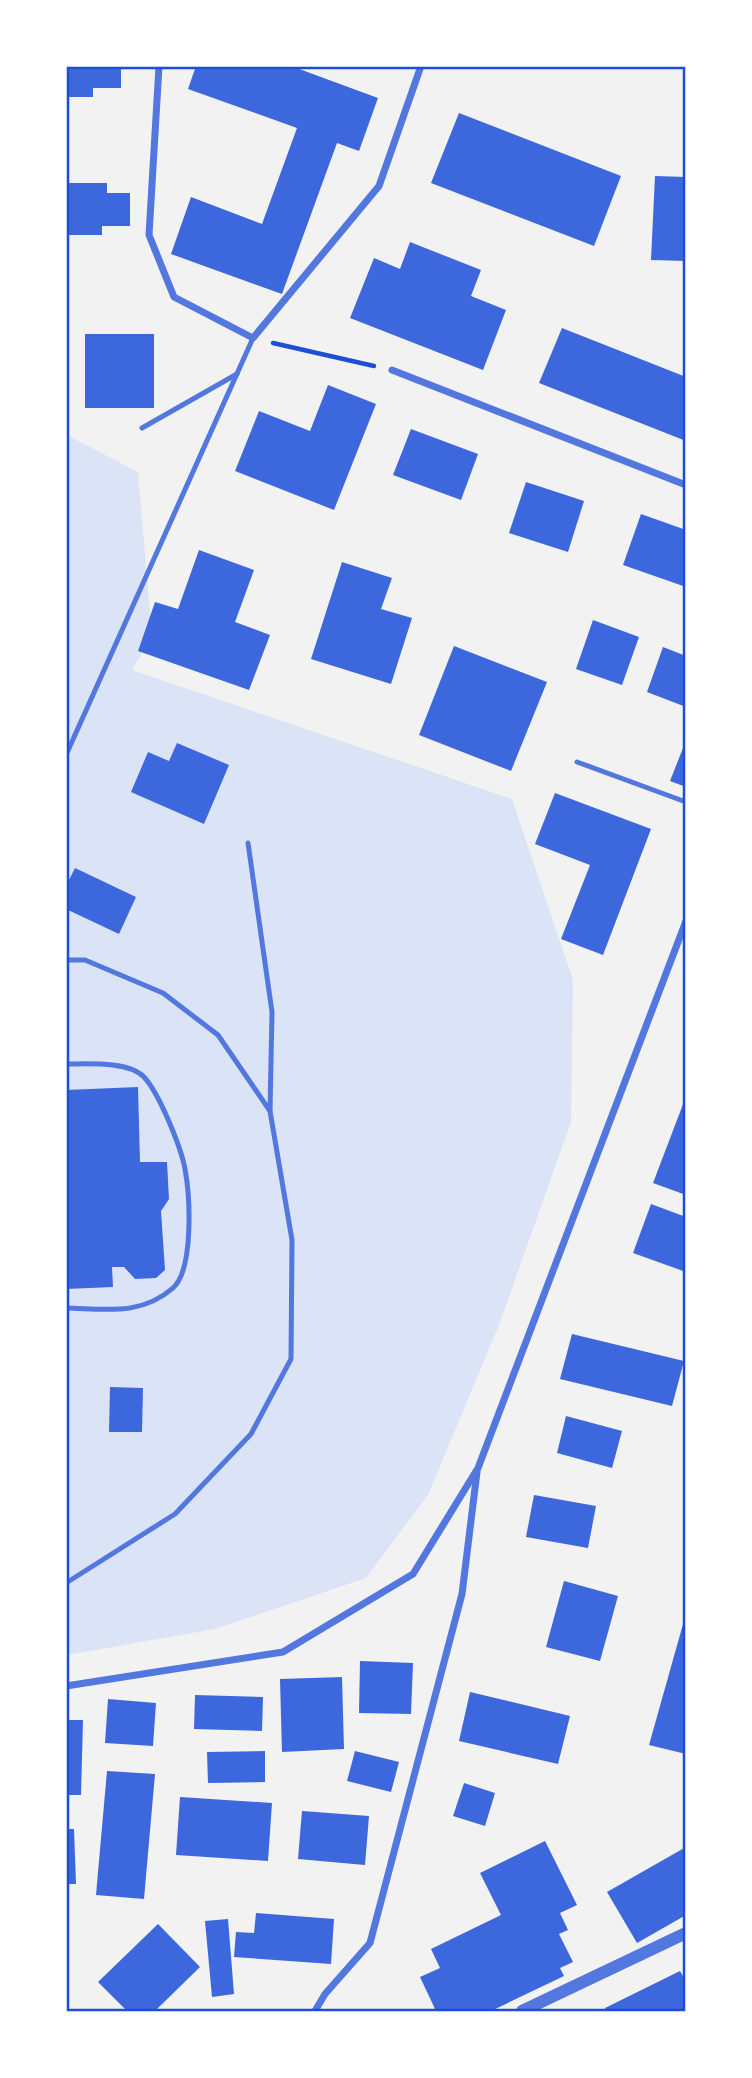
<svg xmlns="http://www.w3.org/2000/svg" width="752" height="2078" font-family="Arial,sans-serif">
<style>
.green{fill:#dbe4f7}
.building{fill:#3d67dc}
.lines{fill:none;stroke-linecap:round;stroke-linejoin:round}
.path{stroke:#1d4ed8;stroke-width:4.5}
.service{stroke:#5277de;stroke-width:5}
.minor{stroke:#5277de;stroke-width:7}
.tertiary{stroke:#5277de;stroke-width:12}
.neatline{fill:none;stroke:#1d4ed8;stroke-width:2.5}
</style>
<rect width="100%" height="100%" fill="#f2f2f2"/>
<path class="green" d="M67,435L138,472L152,636L132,670L512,799L573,980L571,1122L499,1325L428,1495L366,1578L215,1629L67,1655Z"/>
<g class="building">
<path d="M66,66H121V88H93V97H66Z"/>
<path d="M196,66H291L378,98L359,151L337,143L282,294L171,254L191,197L262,224L297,128L188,89Z"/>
<path d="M459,113L621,176L594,246L431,183Z"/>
<path d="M655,176L686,177V261L651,260Z"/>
<path d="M69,183H107V193H130V226H102V235H66Z"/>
<path d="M410,242L481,270L471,296L506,310L483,370L350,318L374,258L400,269Z"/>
<path d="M562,328L686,377V441L539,383Z"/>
<rect x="85" y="334" width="69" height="74"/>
<path d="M328,385L376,404L334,510L235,471L259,411L310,431Z"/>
<path d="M411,429L478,454L461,500L393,475Z"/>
<path d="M526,482L584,501L568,552L509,533Z"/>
<path d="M641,514L686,530V587L623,565Z"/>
<path d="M199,550L254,570L235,622L270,635L249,690L138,651L155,602L178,609Z"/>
<path d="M342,562L392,578L381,609L412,618L391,684L311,659Z"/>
<path d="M593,620L639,637L622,685L576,669Z"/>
<path d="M454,646L547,682L511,771L419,735Z"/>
<path d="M663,647L686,656V707L647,692Z"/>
<path d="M177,743L229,765L204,824L131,792L148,752L169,761Z"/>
<path d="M685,743H686V787L670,781Z"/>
<path d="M555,793L651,829L603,955L561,939L590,865L535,844Z"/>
<path d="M75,868L136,897L119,934L66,909V886Z"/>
<path d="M138,1087L140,1162H167L169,1199L161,1211L165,1270L156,1278L135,1279L124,1267H112L113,1287L66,1289V1090Z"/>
<path d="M685,1099H686V1195L653,1183Z"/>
<path d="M651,1204L686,1217V1272L633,1253Z"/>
<path d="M572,1334L684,1361L672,1406L560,1379Z"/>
<path d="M110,1387L143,1388L142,1432H109Z"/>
<path d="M566,1416L622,1431L612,1468L557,1453Z"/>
<path d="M534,1495L596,1506L588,1548L526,1537Z"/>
<path d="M564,1581L618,1596L600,1661L546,1647Z"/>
<path d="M685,1617L686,1618V1754L649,1745Z"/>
<path d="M360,1661L413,1663L411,1714L359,1713Z"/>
<path d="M342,1677L344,1749L282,1752L280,1679Z"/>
<path d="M470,1692L570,1716L558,1764L459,1741Z"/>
<path d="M195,1695L263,1697L262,1731L194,1729Z"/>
<path d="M108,1699L156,1703L153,1746L105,1743Z"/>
<path d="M66,1720H83L81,1795H66Z"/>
<path d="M265,1751V1782L208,1783L207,1752Z"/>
<path d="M355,1751L399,1762L391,1792L347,1781Z"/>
<path d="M107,1771L155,1774L144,1899L96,1895Z"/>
<path d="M464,1783L495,1793L485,1826L453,1816Z"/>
<path d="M180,1797L272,1803L268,1861L176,1855Z"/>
<path d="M302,1811L369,1816L365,1865L298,1859Z"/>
<path d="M66,1829H74L76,1884H66Z"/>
<path d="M545,1841L577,1905L560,1913L568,1930L559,1934L573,1962L560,1968L564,1976L491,2011H436L420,1977L440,1968L431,1949L501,1915L480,1873Z"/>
<path d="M686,1847V1915L637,1943L607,1892Z"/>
<path d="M256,1913L334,1919L331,1964L234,1957L236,1932L254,1933Z"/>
<path d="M228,1919L234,1994L212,1997L205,1921Z"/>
<path d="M158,1924L200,1967L155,2011H127L98,1982Z"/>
<path d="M680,1971L686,1981V2011H606L605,2008Z"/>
</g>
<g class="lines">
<path class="path" d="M273,343L374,366"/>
<g class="service">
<path d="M142,428L237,374"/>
<path d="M66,755L253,338"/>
<path d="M577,762L686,802"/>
<path d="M248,843L272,1012L270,1111"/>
<path d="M66,960H85L163,993L218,1035L270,1111L292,1240L291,1359L251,1434L175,1514L66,1583"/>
<path d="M66,1064C88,1064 128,1061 144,1077C159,1093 181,1147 185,1169C190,1196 194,1269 173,1288C141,1316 106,1309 66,1308"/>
</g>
<g class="minor">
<path d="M159,66L149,235L174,297L253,338L379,186L421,66"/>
<path d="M392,370L686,485"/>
<path d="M66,1686L283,1652L413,1574L478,1468L686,921"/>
<path d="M315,2011L325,1994L370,1943L462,1594L477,1472"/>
</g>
<path class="tertiary" d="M522,2011L686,1933"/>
</g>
<rect width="752" height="2078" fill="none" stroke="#ffffff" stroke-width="136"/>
<rect x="68" y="68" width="616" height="1942" class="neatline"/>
</svg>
